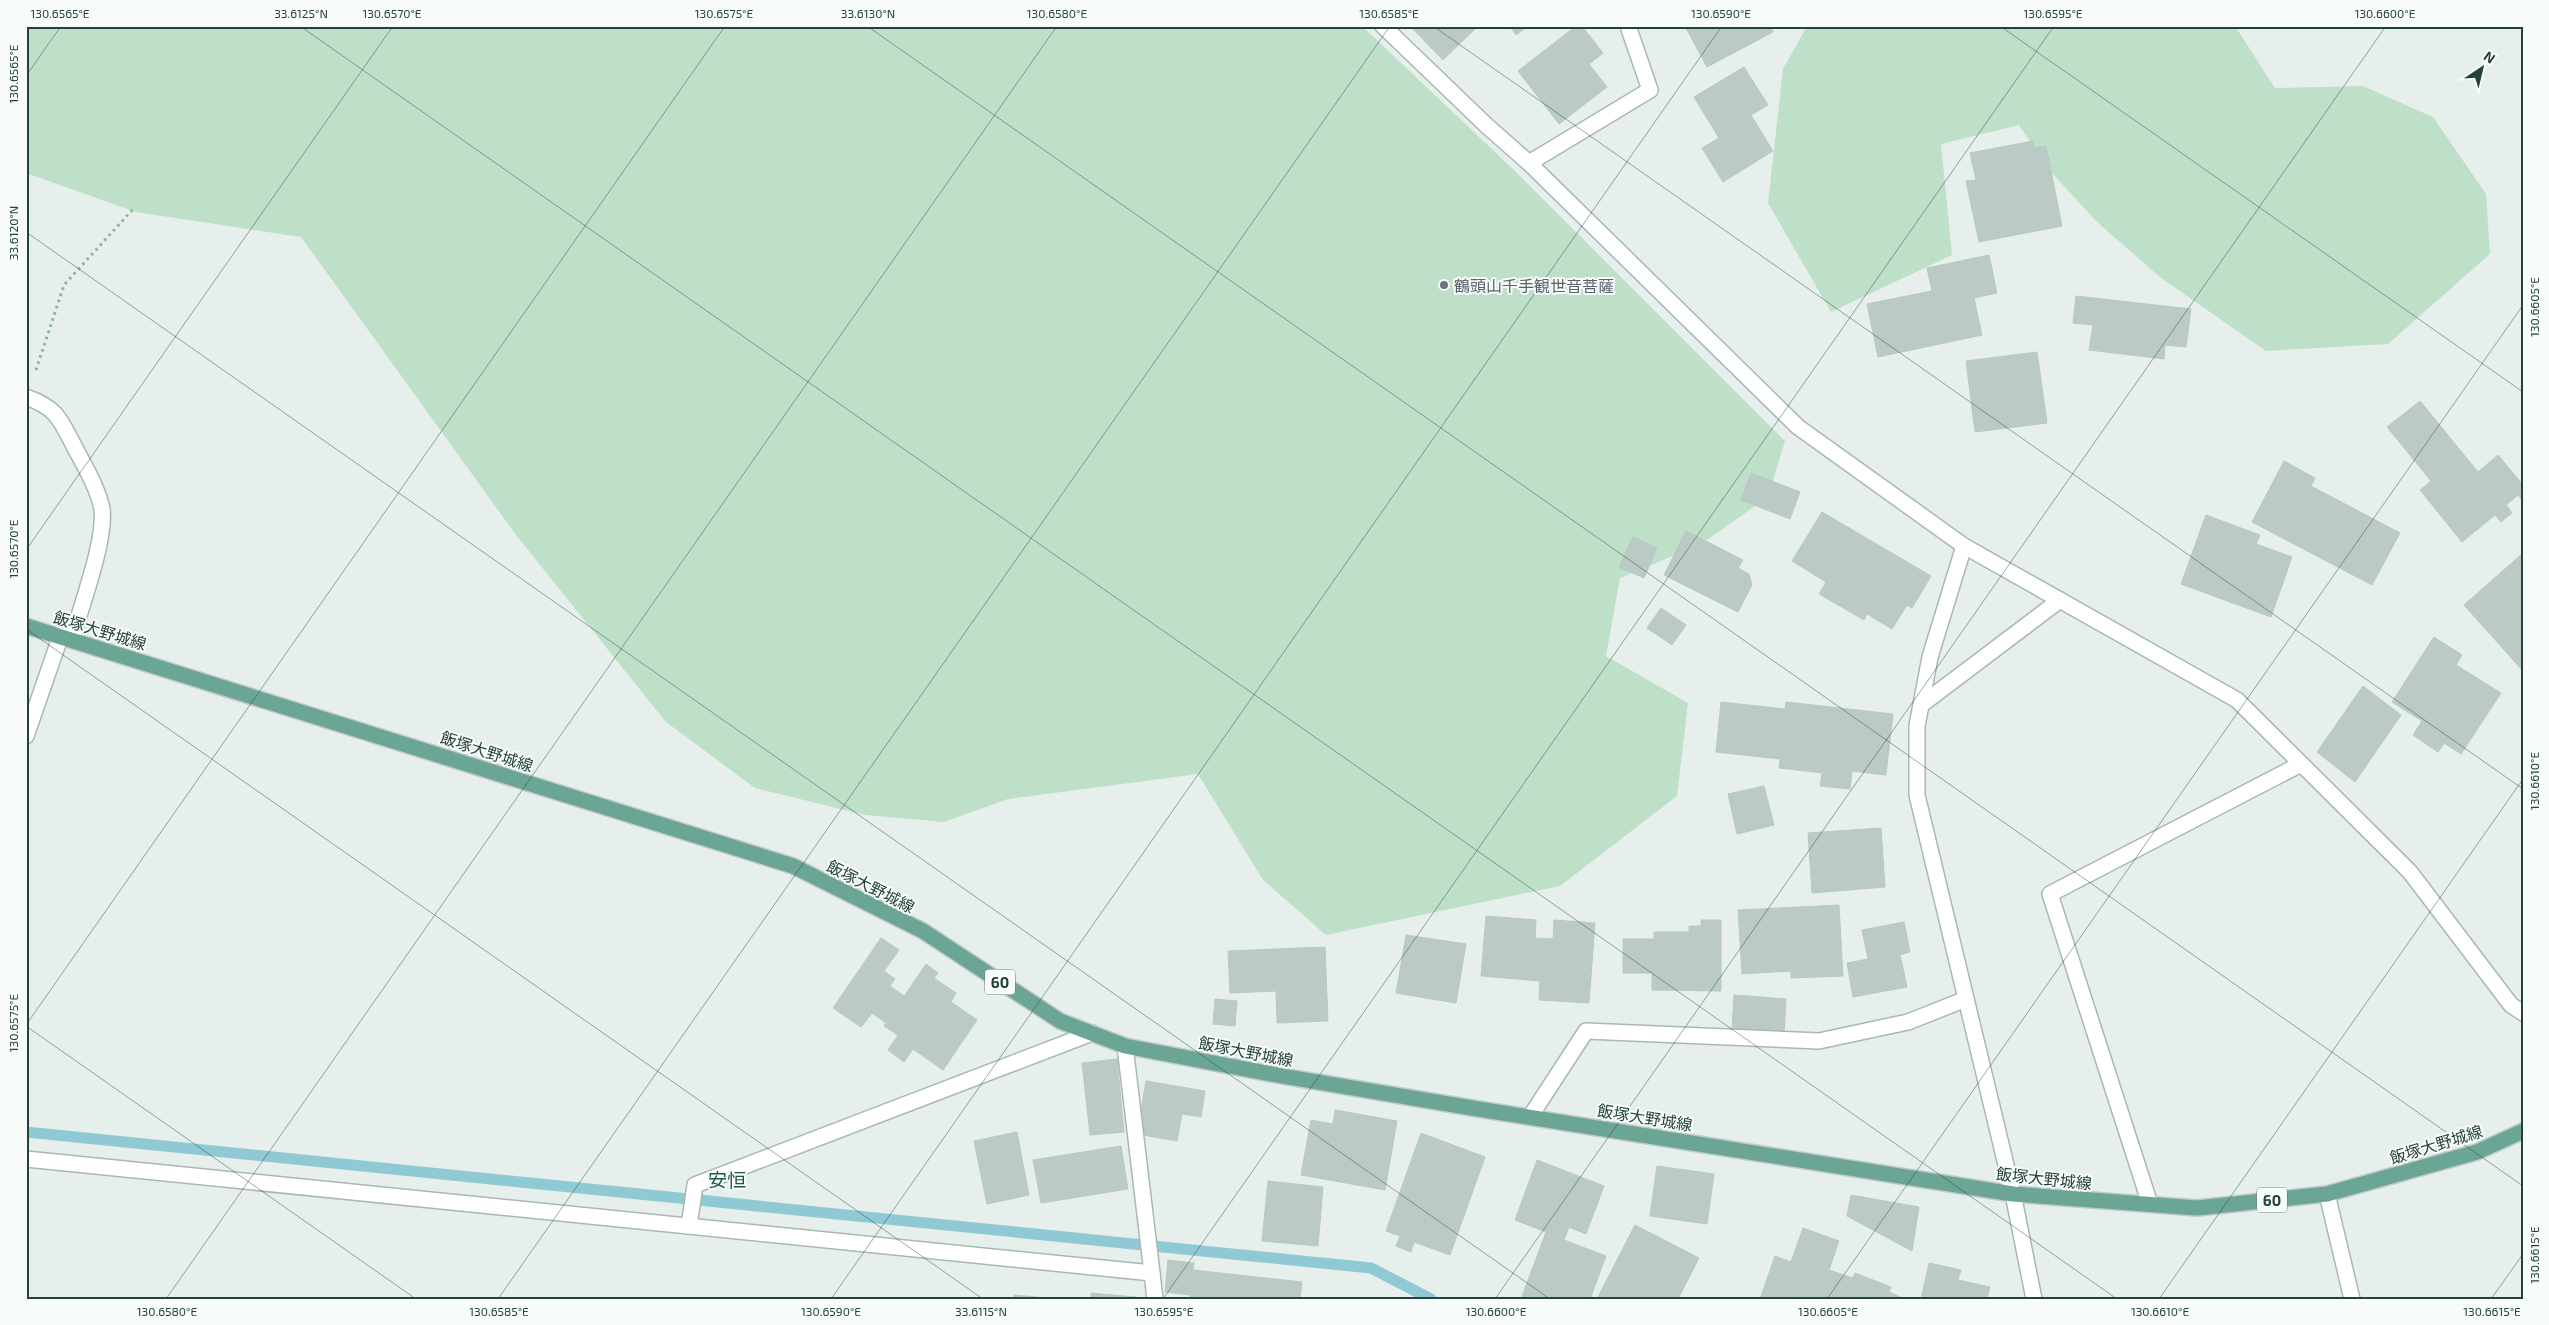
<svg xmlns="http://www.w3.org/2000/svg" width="2549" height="1325" font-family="'Exo 2','Noto Sans JP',sans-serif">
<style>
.green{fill:#bfe0c8}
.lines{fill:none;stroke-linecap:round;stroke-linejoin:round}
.stream{stroke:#8ec9d4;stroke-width:11}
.building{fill:#bbcac4;stroke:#b8c9c2}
.minor-casing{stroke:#a8b8b2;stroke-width:18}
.major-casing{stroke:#c2cac8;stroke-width:18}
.path{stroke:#86b3a5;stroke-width:3;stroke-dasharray:2.5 4;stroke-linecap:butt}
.minor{stroke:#fff;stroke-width:15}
.major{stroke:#6aa596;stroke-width:15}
.ticks{fill:none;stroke:#24423a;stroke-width:1;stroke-opacity:0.45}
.worship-dot{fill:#6b7280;stroke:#f7fbf9;stroke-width:2}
.labels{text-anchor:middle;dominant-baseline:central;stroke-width:4;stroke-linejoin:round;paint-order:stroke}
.shield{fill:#f7fbf9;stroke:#637a73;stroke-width:1}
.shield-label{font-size:15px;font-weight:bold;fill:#24423a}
.worship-label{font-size:16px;fill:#5b616d;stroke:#f7fbf9;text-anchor:start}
.street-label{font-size:16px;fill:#24423a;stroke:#f7fbf9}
.quarter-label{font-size:19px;fill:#1f5548;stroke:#f7fbf9}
.neatline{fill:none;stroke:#24423a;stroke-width:2}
.ticks-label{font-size:12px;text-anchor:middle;fill:#24423a}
</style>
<rect width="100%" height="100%" fill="#e6efeb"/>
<g class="green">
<path d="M26,26H1362L1515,171L1785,441L1768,497L1701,544L1620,578L1606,656L1688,703L1677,796L1560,886L1326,935L1263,880L1198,774L1008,799L944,822L865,815L755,788L666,722L516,535L301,237L136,212L26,173Z"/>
<path d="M1807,26H2235L2275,88L2363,86L2433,117L2486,194L2490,254L2388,344L2266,351L2161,278L2096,221L2050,171L2019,125L1941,144L1952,255L1831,312L1768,203L1783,69Z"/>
</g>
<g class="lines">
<path class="stream" d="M26,1132L1371,1268L1431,1299"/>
</g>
<g class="building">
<path d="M1410,26H1478L1443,60Z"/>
<path d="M1510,26H1528L1516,35Z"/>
<path d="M1576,26H1582L1603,53L1589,64L1607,87L1559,124L1518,71Z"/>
<path d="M1689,26H1770L1773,32L1707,67L1686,28Z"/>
<path d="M1744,67L1768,105L1751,115L1773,151L1723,182L1702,148L1719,138L1694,97Z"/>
<path d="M2033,141L2034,148L2046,146L2062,226L1979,242L1966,181L1976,180L1970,153Z"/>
<path d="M1989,255L1997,293L1974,298L1982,335L1878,357L1867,304L1932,291L1927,268Z"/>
<path d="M2076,296L2191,309L2186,347L2165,345L2164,359L2089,350L2093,325L2073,323Z"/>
<path d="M2037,352L2047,423L1975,432L1966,361Z"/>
<path d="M2420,401L2478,472L2498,455L2523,485V501L2518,495L2506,505L2512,513L2501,522L2495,515L2462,542L2420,490L2431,481L2387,427Z"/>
<path d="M2284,461L2315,478L2311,486L2400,533L2372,585L2252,522Z"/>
<path d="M1751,473L1800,492L1790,519L1741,500Z"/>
<path d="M1822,512L1931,576L1912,608L1907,605L1892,629L1867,614L1864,620L1819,594L1826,582L1792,561Z"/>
<path d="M2206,515L2260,535L2256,544L2292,557L2271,617L2181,584Z"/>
<path d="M1686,531L1743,560L1738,568L1749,574L1752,585L1738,612L1664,575Z"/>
<path d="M1633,537L1657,548L1644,578L1619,567Z"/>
<path d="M2523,553V671L2464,605Z"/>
<path d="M1661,608L1686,625L1672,645L1647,628Z"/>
<path d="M2434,637L2462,655L2456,665L2501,693L2461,754L2444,743L2438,752L2413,735L2422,721L2392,702Z"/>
<path d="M2363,686L2401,715L2355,782L2317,752Z"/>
<path d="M1721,702L1785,709L1786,702L1893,714L1886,775L1852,771L1850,789L1820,786L1822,773L1779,768L1780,759L1716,752Z"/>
<path d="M1764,786L1774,825L1737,834L1728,794Z"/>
<path d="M1881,828L1885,887L1812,893L1808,833Z"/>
<path d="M1839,905L1843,976L1791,978V971L1742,974L1738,910Z"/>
<path d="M1486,916L1536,920L1535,938L1553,939L1554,920L1595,923L1589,1003L1539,1000L1540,981L1481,976Z"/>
<path d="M1701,920H1721V991L1652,990V973H1623V939H1654V932H1689V926H1701Z"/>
<path d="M1904,922L1910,952L1900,955L1907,987L1853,997L1847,963L1868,959L1862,930Z"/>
<path d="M1406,935L1466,944L1456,1003L1396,993Z"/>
<path d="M881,938L899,950L884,971L895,979L890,986L904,996L886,1023L872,1013L861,1027L833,1008Z"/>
<path d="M1325,947L1328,1021L1277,1023L1276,991L1230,993L1228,951Z"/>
<path d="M926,964L938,973L934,978L956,993L951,1002L977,1020L943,1070L913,1049L904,1062L888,1050L898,1035L884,1026Z"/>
<path d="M1734,995L1786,999L1784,1034L1732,1030Z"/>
<path d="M1215,999L1237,1001L1235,1026L1213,1024Z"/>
<path d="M1117,1059L1124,1132L1090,1135L1082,1063Z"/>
<path d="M1146,1081L1205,1091L1201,1117L1182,1114L1177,1141L1137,1134Z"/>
<path d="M1335,1110L1397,1121L1385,1190L1301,1175L1311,1120L1333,1124Z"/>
<path d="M1017,1132L1029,1195L987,1204L974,1141Z"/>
<path d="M1421,1133L1485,1157L1450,1255L1414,1242L1411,1252L1396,1246L1400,1236L1386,1231Z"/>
<path d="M1121,1146L1128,1189L1041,1203L1033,1160Z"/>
<path d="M1537,1160L1604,1186L1586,1234L1569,1227L1564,1240L1606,1256L1590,1299H1521L1546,1232L1515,1220Z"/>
<path d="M1657,1166L1714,1174L1707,1224L1650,1216Z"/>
<path d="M1268,1181L1323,1187L1318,1246L1262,1241Z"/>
<path d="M1851,1195L1919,1207L1912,1251L1847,1216Z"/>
<path d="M1635,1225L1699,1258L1678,1299H1597Z"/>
<path d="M1803,1228L1839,1241L1829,1270L1853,1278L1855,1273L1891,1287L1889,1292L1905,1299H1760L1775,1256L1791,1262Z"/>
<path d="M1168,1260L1194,1263L1193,1270L1302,1282L1300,1299H1190L1191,1295L1165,1292Z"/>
<path d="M1929,1263L1961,1270L1958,1280L1990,1287L1987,1299H1921Z"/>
<path d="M1091,1293L1136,1297V1299H1091Z"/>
<path d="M1014,1295L1059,1299H1014Z"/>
</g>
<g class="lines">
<defs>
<g id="minor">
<path d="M1383,26L1487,126L1529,163L1798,427L1964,546L2237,700L2410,872L2511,1005L2523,1013"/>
<path d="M1529,163L1650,90L1628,26"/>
<path d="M26,397C57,408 60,419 74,446C84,465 98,488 102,509C106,540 81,606 72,639"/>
<path d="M1964,546L1930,657L1917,726V795L2013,1194L2034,1299"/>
<path d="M1921,705L2060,600"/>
<path d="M26,736L61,635"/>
<path d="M1125,1046L1152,1273"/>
<path d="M1530,1117L1586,1031L1819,1041L1908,1022L1966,999"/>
<path d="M26,1159L1152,1273L1155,1299"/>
<path d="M2327,1194L2352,1299"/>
<path d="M2150,1204L2050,894L2301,764"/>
<path d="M689,1226L695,1185L1092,1033"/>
</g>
<path id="major" d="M26,626L793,866L923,931L1060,1021L1125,1046L1282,1076L1478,1109L2013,1194L2197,1208L2327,1194L2477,1152L2523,1131"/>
</defs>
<use href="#minor" class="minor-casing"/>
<use href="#major" class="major-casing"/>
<path class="path" d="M36,370L64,285L135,207"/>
<use href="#minor" class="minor"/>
<use href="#major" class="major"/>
</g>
<path class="ticks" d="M300,26L2117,1299M867,26L2523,1186M1433,26L2523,789M2000,26L2523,392M26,76L61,26M26,232L1550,1299M26,550L393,26M26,629L983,1299M26,1025L725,26M26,1026L416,1299M166,1299L1057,26M498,1299L1390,26M831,1299L1722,26M1163,1299L2054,26M1495,1299L2386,26M1827,1299L2523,305M2159,1299L2523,779M2491,1299L2523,1254"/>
<circle class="worship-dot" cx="1444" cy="285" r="5"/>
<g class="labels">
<g class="shield">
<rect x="985" y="969.5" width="30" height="25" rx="4"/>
<rect x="2257" y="1187.5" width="30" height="25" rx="4"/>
</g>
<g class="shield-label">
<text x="1000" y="982">60</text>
<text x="2272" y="1200">60</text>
</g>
<g class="worship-label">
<text x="1454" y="285">鶴頭山千手観世音菩薩</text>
</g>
<g class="street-label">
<text transform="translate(100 630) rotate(17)">飯塚大野城線</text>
<text transform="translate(487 751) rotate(18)">飯塚大野城線</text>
<text transform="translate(871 886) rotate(27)">飯塚大野城線</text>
<text transform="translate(1246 1051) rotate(11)">飯塚大野城線</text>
<text transform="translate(1645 1117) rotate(9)">飯塚大野城線</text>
<text transform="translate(2436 1144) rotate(-17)">飯塚大野城線</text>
<text transform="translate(2044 1178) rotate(6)">飯塚大野城線</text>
</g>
<g class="quarter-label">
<text x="727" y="1179">安恒</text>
</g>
</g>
<rect width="2549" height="1325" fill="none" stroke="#f7fbf9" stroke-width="55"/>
<g transform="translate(2482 68) rotate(35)" stroke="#f7fbf9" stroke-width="4" paint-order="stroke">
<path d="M0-4L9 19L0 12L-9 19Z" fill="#24423a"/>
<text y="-8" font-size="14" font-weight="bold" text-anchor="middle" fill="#24423a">N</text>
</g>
<rect x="28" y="28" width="2494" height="1270" class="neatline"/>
<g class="ticks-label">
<text x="60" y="18">130.6565°E</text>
<text x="301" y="18">33.6125°N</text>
<text x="392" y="18">130.6570°E</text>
<text x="724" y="18">130.6575°E</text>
<text x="868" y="18">33.6130°N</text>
<text x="1057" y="18">130.6580°E</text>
<text x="1389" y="18">130.6585°E</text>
<text x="1721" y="18">130.6590°E</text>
<text x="2053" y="18">130.6595°E</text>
<text x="2385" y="18">130.6600°E</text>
<text transform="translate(14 74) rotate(-90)" y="4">130.6565°E</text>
<text transform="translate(14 233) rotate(-90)" y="4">33.6120°N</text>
<text transform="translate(2535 307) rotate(-90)" y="4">130.6605°E</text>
<text transform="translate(14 549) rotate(-90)" y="4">130.6570°E</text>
<text transform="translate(2535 781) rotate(-90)" y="4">130.6610°E</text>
<text transform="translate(14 1023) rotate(-90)" y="4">130.6575°E</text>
<text transform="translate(2535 1255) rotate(-90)" y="4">130.6615°E</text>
<text x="167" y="1316">130.6580°E</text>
<text x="499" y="1316">130.6585°E</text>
<text x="831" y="1316">130.6590°E</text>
<text x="981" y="1316">33.6115°N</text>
<text x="1164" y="1316">130.6595°E</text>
<text x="1496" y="1316">130.6600°E</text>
<text x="1828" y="1316">130.6605°E</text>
<text x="2160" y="1316">130.6610°E</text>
<text x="2492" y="1316">130.6615°E</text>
</g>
</svg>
